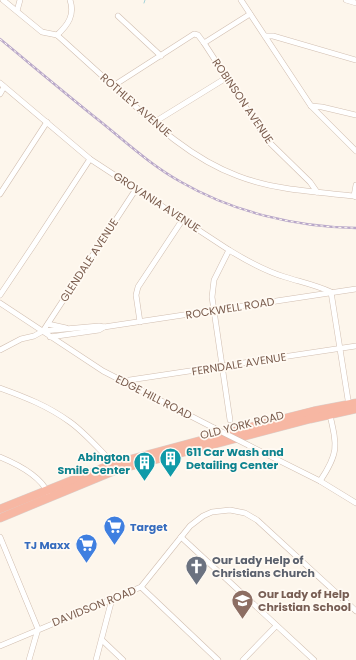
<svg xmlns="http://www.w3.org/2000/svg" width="356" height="660" font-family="Poppins,sans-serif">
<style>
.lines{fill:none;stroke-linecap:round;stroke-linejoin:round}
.stream{stroke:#a5d3da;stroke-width:1}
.minor-casing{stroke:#d1beb0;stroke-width:6}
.highway-casing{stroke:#dad1cd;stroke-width:9}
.minor{stroke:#fff;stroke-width:5}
.highway{stroke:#f7b7a3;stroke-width:8}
.rail-casing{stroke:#b9a8c9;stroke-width:2.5}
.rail{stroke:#fffaf3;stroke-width:1;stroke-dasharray:3;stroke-linecap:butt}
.minor-bridge-casing{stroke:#d1beb0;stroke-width:6;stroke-linecap:butt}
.minor-bridge{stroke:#fff;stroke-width:5}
.labels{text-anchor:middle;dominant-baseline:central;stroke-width:3.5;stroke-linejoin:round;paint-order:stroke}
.street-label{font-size:11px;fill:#7a5c4d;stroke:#fffaf3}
.culture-label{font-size:11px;font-weight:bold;fill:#0d838f;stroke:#fffaf3;text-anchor:start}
.shop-label{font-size:11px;font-weight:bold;fill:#366cbe;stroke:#fffaf3;text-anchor:start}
.worship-label{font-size:11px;font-weight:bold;fill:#5b616d;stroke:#fffaf3;text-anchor:start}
.education-label{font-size:11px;font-weight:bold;fill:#785e54;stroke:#fffaf3;text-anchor:start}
</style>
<rect width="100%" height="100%" fill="#fdf6ec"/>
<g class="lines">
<path class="stream" d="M144,3L145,0"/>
<defs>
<g id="minor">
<path d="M3,0L42,32L57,35C78,54 99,73 120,92C155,125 192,159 238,176C274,190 316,192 354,196"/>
<path d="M241,0L311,106L356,151"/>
<path d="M346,0L356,3"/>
<path d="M17,11L20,0"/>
<path d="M118,16L161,56"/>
<path d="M57,35C68,25 75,15 70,0"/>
<path d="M265,36H273L356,60"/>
<path d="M204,43L267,140L310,182L317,192"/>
<path d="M0,83L90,159L229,250C247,261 265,271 285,277C301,282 316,285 331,292L349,406"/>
<path d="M113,86L194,34L198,35L204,43L250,14"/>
<path d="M0,94L4,87"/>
<path d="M311,106L322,107L356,115"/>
<path d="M153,123L226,78"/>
<path d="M356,185L354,196L356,197"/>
<path d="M0,194L47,122"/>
<path d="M229,250L214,280L212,297L230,420"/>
<path d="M0,295L33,246L90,159"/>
<path d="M0,303L103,371L214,428"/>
<path d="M140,322L136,295L138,287L183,219"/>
<path d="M48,324L66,328"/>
<path d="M43,331L136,189"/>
<path d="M50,337L99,330L104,327"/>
<path d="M0,350L21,339L34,336L43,331L99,326L104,327L356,289"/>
<path d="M123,381L356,346"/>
<path d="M0,388C25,397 48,406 70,422C84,432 97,447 110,460L114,466"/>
<path d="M248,445L320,481L356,503"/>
<path d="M0,457C17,464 40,475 48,493"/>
<path d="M320,481C339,453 337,446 330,415"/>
<path d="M0,537L38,629L29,660"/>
<path d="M181,537L314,660"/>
<path d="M141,587L218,660"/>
<path d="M102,640L123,660"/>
<path d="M0,646L141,587L190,526L203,516L212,512L230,510L245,513L257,520L356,611"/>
<path d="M96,660L112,599"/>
<path d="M243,660L276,626"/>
</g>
<g id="highway">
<path d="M0,509L113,464L266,423L314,411L356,403"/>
<path d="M0,518L116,470L310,419L356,409"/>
</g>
</defs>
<use href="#minor" class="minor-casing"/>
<use href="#highway" class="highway-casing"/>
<use href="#minor" class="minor"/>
<use href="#highway" class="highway"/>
<defs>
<path id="rail" d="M0,39C34,67 67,95 101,122C127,143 152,166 181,182C233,212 296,227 356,228"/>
</defs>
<use href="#rail" class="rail-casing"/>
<use href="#rail" class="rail"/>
<defs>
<path id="minor-bridge" d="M214,428L248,445"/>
</defs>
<use href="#minor-bridge" class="minor-bridge-casing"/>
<use href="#minor-bridge" class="minor-bridge"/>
</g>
<defs>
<symbol id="building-pin" viewBox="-11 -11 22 30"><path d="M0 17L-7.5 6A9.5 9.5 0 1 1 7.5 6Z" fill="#0f9aa8" stroke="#fffaf3"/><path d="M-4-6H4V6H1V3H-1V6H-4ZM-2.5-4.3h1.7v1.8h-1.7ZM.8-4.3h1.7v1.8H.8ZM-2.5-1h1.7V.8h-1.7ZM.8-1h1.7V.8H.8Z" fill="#fff"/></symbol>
<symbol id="supermarket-pin" viewBox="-11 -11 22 30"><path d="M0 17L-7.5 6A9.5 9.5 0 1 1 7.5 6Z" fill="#3f7fe0" stroke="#fffaf3"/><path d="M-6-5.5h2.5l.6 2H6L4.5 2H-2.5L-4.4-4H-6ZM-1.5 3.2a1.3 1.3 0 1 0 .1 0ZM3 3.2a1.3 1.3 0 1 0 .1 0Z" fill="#fff"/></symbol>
<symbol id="church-pin" viewBox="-11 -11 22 30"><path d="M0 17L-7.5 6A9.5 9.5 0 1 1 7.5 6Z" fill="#6b7280" stroke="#fffaf3"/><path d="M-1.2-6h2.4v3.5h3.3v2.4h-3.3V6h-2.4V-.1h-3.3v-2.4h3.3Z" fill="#fff"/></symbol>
<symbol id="school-pin" viewBox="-11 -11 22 30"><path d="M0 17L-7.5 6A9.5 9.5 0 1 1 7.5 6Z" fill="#8d6e63" stroke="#fffaf3"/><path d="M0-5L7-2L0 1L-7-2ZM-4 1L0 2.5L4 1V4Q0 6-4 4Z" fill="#fff"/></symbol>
</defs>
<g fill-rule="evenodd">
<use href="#building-pin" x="158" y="446" width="25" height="34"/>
<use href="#building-pin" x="132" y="450" width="25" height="34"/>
<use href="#supermarket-pin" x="102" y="514" width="25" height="34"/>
<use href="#supermarket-pin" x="74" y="532" width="25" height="34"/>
<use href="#church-pin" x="184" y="554" width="25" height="34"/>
<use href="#school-pin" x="230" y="588" width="25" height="34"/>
</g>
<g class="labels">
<g class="street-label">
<text transform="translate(243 101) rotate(56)">ROBINSON AVENUE</text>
<text transform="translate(136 105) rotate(41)">ROTHLEY AVENUE</text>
<text transform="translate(157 202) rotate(33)">GROVANIA AVENUE</text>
<text transform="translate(89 260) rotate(-57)">GLENDALE AVENUE</text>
<text transform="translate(230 308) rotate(-9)">ROCKWELL ROAD</text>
<text transform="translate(239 364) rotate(-9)">FERNDALE AVENUE</text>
<text transform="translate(154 397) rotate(27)">EDGE HILL ROAD</text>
<text transform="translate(242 425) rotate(-14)">OLD YORK ROAD</text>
<text transform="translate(94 606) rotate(-22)">DAVIDSON ROAD</text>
</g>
<g class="culture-label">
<text x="186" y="452">611 Car Wash and<tspan x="186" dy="13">Detailing Center</tspan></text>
<text x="130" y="457" text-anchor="end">Abington<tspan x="130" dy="13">Smile Center</tspan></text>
</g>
<g class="shop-label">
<text x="130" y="527">Target</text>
<text x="70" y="545" text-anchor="end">TJ Maxx</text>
</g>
<g class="worship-label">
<text x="212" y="560">Our Lady Help of<tspan x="212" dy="13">Christians Church</tspan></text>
</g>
<g class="education-label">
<text x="258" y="594">Our Lady of Help<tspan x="258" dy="13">Christian School</tspan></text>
</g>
</g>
</svg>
